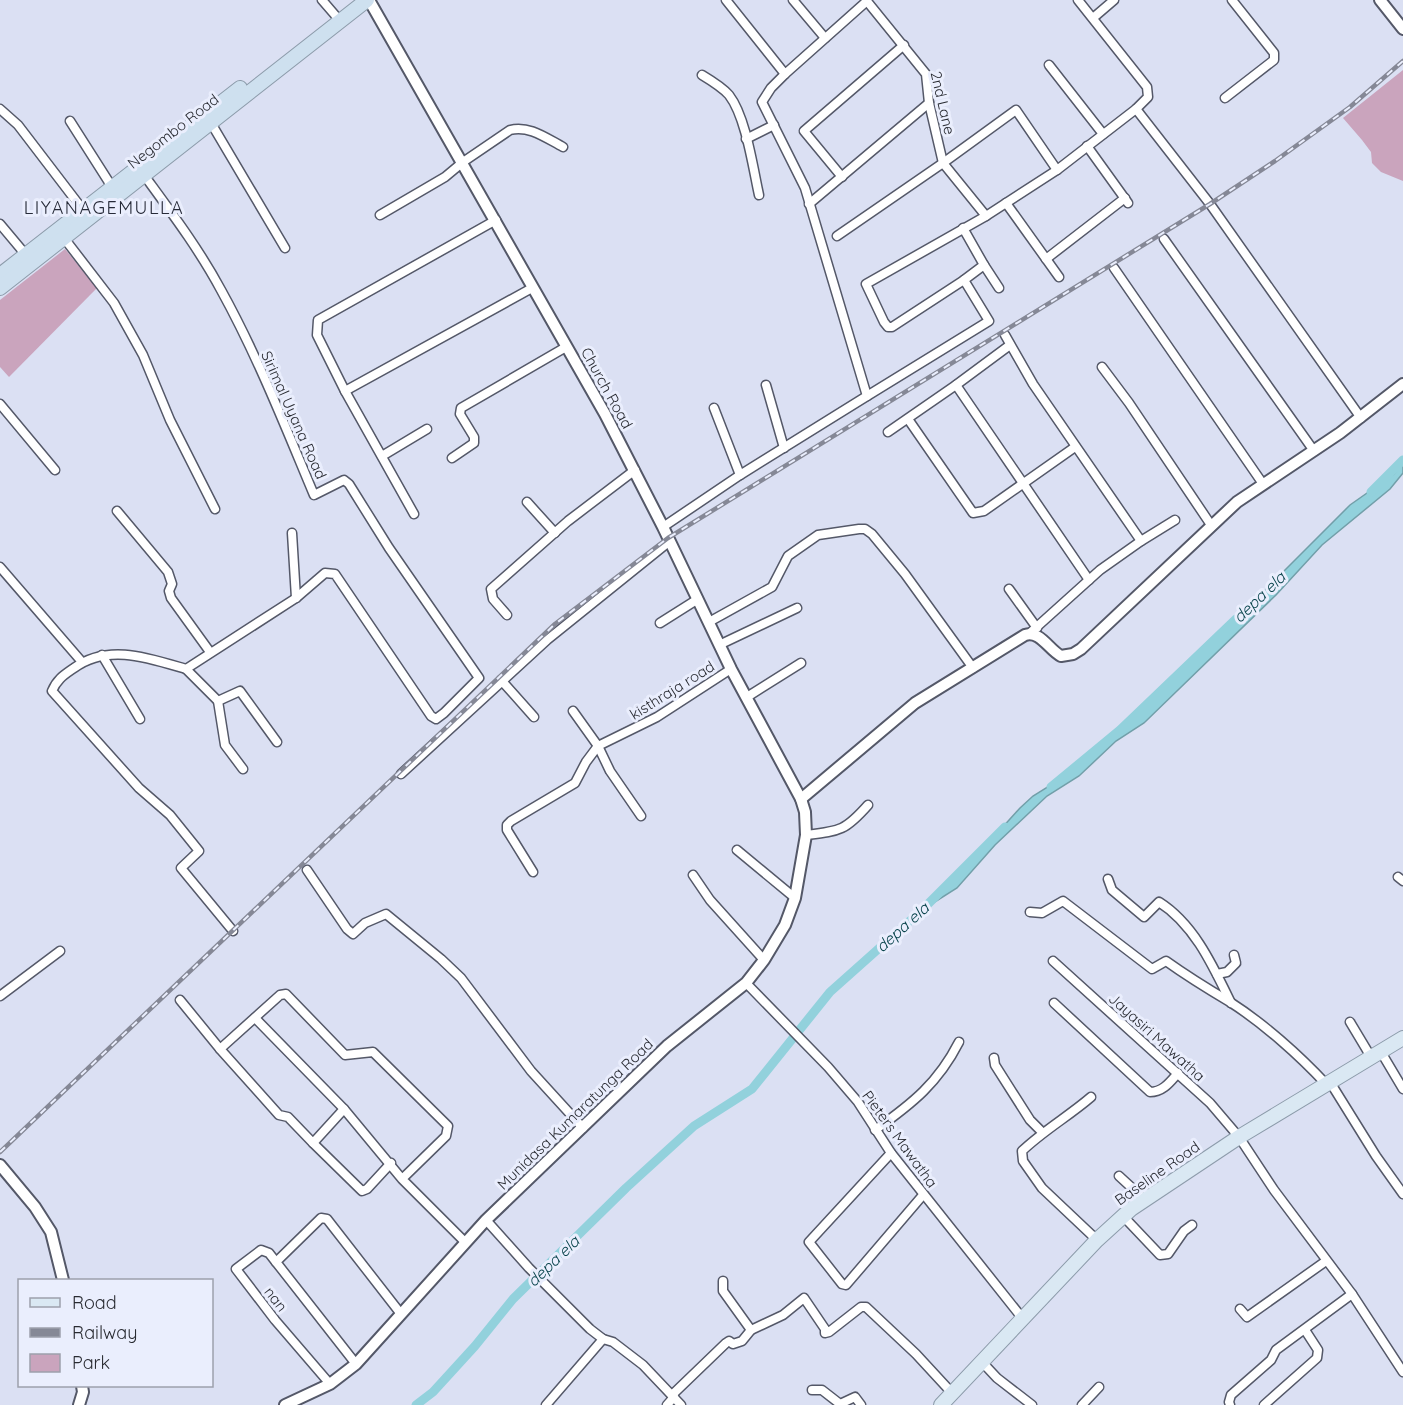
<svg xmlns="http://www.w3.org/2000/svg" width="1403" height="1405" font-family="Quicksand,sans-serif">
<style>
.green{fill:#caa4bd}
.water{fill:#92d1dc;stroke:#729fa9;stroke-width:1.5}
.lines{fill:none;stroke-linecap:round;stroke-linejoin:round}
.canal{stroke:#92d1dc;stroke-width:9}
.minor-casing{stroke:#545868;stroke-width:11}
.tertiary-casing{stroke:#545868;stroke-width:14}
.primary-casing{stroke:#8c9baa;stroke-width:16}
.trunk-casing{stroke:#8c9baa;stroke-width:16}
.minor{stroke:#fff;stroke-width:8}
.tertiary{stroke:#fff;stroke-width:10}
.primary{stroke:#dae8f3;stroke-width:14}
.trunk{stroke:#cee0ef;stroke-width:14}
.rail-casing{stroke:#858896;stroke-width:4.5}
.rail{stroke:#eaeefd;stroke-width:2;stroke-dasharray:7;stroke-linecap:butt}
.labels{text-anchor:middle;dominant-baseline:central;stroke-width:6;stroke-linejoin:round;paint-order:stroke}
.street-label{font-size:15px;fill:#292b32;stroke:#eaeefd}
.water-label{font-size:16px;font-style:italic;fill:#09444c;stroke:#eaeefd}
.quarter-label{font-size:18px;letter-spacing:1.5px;fill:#272b39;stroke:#eaeefd}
</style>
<rect width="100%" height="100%" fill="#dbe0f3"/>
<g class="green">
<path d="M1403,70V181L1381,172L1372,163L1371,152L1362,140L1343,118Z"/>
<path d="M65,249L97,288L9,377L0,367V300Z"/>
</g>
<path class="water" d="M1403,462V473L1390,489L1322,545L1276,595L1144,723L1116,741L1079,776L1047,796L995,845L957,888L922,910L953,882L1020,808L1033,796L1075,770L1120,730L1214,641L1350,505L1394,474Z"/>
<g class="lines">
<g class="canal">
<path d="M1371,492L1403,460"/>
<path d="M1051,787L1120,730L1236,619"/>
<path d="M416,1405L433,1392L475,1346L513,1299L626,1188L694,1126L752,1089L830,992L922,910L1005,827"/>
</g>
<defs>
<g id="minor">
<path d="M322,0L335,15"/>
<path d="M726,0L785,74L867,1"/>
<path d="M793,0L825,38"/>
<path d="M866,0L926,74L929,103L943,163L986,216"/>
<path d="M1093,18L1114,0"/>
<path d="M1049,65L1103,134"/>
<path d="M702,75C712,81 722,87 729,95C746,117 753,168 759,195"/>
<path d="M1225,98L1274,60V53L1232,0"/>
<path d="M0,109L18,125L83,210"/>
<path d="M1136,109L1210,204L1361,418"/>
<path d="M70,121L112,187"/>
<path d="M211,123L285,248"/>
<path d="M746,139L774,125"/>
<path d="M1087,146L1128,203"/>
<path d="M144,175C171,212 199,249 221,290C257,355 285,426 314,495L344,480L349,484L389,548L479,678L444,713L436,719L431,716L335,574L325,573L296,598L186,669C149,658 108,643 74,668C64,675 57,679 52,691L139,788L170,815L199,851L181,868L233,931"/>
<path d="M842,177L804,131L904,45"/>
<path d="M1006,203L1059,277"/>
<path d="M809,204L929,103"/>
<path d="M380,215L445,177L463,162L510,130C529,125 546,138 563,147"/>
<path d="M0,224L26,255"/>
<path d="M837,236L943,163L1016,110L1057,170"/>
<path d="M64,238L114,303L143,355L170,420L215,509"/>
<path d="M1164,239L1314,451"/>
<path d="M1046,259L1125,198"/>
<path d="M984,265L999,288"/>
<path d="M1114,268L1263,484"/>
<path d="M964,280L892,327H888L884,322L866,284L986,216L1057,170L1136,109L1148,97L1147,87L1078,0"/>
<path d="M1005,335L1033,384L1141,541"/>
<path d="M1102,367L1129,403L1211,525"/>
<path d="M766,385L784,448"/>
<path d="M956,385L1089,580"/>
<path d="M345,391L532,288"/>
<path d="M867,396L989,321L964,280L984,265L963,228"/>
<path d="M0,404L55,470"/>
<path d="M714,408L740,475"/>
<path d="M908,419L973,513L984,511L1075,447"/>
<path d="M888,432L956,385L1010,345"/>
<path d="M382,456L427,429"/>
<path d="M452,458L474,443V437L460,414L461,408L566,347"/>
<path d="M527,502L555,533"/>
<path d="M117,511L168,572L172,584L169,591L171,598L210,652"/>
<path d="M414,514L345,391L317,335L318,320L496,220"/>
<path d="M663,527L740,475L867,396L805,188L762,102L771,88L785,74"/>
<path d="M292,533L296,598"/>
<path d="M0,567L82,662"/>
<path d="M1009,589L1037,628"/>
<path d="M507,615L493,599L491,589L568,521L635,470"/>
<path d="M709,622L772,587L788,556L818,535L859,529H865L872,534L905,574L973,668"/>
<path d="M660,623L698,599"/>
<path d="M1030,633L1100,570L1141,541L1175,520"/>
<path d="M719,645L797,608"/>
<path d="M102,655L140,719"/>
<path d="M186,669L218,701L240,691L277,742"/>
<path d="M501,680L534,717"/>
<path d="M747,697L801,663"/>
<path d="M218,701L225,745L243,769"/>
<path d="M573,711L598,746L610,771L641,816"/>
<path d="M401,774L547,640L670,541"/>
<path d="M806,835C840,831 845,831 868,805"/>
<path d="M737,850L795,898"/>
<path d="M307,870L347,929L353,934L365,923L386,914L441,959L461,978L531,1071L583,1128"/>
<path d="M533,872L507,830V825L511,821L575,783L586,762L598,746L657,717L731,669"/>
<path d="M693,875L710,900L764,960"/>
<path d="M1398,877L1403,881"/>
<path d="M1108,879L1112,890L1144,917L1159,902C1194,924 1213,966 1231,1003"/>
<path d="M1030,912L1042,913L1063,901L1152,969L1166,961C1187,976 1208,989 1230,1002C1263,1023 1299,1055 1326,1084"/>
<path d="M1053,961L1210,1103L1239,1137L1274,1190L1352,1294L1403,1372"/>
<path d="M1217,974L1227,972L1236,963L1234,955"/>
<path d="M746,983L828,1067L858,1102L891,1153L1023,1319"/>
<path d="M0,996L60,951"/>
<path d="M180,1000L220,1049"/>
<path d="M1054,1003L1150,1092C1163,1092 1170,1082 1178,1073"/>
<path d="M255,1018L344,1109"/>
<path d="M1350,1022L1371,1057"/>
<path d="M1381,1052L1403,1089"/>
<path d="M994,1058L995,1065L1030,1120L1042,1132"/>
<path d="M1330,1082L1376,1156L1403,1194"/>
<path d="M1091,1097C1069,1116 1044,1130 1022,1151L1023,1161L1042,1188L1097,1240"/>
<path d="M875,1130C913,1103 938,1083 959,1042"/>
<path d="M313,1143L362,1191L367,1189L391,1163"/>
<path d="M891,1153L809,1242L842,1284L846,1285L923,1195"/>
<path d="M1119,1176L1144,1199"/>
<path d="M402,1179L446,1136L448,1126L373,1052L345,1055L286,994L280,995L220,1049L279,1115L288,1117L313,1143L344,1109L402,1179L465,1242"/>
<path d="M1123,1216L1160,1255L1168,1254L1184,1231L1192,1225"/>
<path d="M486,1220L529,1268L590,1329L603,1339L613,1342L643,1365L681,1405"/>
<path d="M276,1262L269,1253L261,1250L236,1269L275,1320L330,1384"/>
<path d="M723,1281V1291L751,1330"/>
<path d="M1240,1309L1247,1317L1326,1261"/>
<path d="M982,1362L997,1378L1032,1405"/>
<path d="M356,1364L276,1262L321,1218L327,1219L401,1314"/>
<path d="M812,1390H822L840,1404L855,1397L861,1405"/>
<path d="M672,1395L726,1343L729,1341L733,1344L742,1341L751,1330L783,1315L804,1298L825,1329V1333L829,1332L861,1307H866L916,1354L952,1393"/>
<path d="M546,1405L603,1339"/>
<path d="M667,1405L674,1397"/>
<path d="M1082,1405L1099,1387"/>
<path d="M1230,1405L1229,1402L1231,1395L1271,1360L1276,1350L1352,1294"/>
<path d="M1264,1405L1317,1358L1318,1350L1305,1330"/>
</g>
<g id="tertiary">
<path d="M1380,0L1403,29"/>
<path d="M801,799L915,703L1025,635C1040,630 1049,650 1061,656L1073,654L1081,649L1237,502L1340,433L1403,384"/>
<path d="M0,1165L35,1207L51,1232L63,1280"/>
<path d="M79,1405L83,1392L82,1386"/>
<path d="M285,1405L330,1384L356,1364L486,1220L667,1046L746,983L764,960L785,925L795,898L806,835L805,812L801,799L731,669L663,527L605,414L369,0"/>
</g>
<path id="primary" d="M941,1405L1097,1240L1131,1209L1239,1137L1403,1038"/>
<g id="trunk">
<path d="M0,275L240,88"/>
<path d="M0,288L367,0"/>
</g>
</defs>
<use href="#minor" class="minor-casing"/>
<use href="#tertiary" class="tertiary-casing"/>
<use href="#primary" class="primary-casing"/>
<use href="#trunk" class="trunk-casing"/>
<use href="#minor" class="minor"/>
<use href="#tertiary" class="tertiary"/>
<use href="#primary" class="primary"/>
<use href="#trunk" class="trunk"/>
<defs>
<path id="rail" d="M0,1152L555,624L668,538L1210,204L1275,161L1350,107L1403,61"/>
</defs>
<use href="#rail" class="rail-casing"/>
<use href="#rail" class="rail"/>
</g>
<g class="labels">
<g class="street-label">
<text transform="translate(943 103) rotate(77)">2nd Lane</text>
<text transform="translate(173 131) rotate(-38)">Negombo Road</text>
<text transform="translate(607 388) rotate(61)">Church Road</text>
<text transform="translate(294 415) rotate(66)">Sirimal Uyana Road</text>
<text transform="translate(672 690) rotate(-32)">kisthraja road</text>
<text transform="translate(1157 1037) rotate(42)">Jayasiri Mawatha</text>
<text transform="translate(575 1114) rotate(-44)">Munidasa Kumaratunga Road</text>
<text transform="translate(900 1139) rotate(54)">Pieters Mawatha</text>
<text transform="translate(1157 1173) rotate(-35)">Baseline Road</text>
<text transform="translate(276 1299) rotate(52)">nan</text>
</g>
<g class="water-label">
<text transform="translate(1259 597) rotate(-44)">depa ela</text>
<text transform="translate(902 927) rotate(-42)">depa ela</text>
<text transform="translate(553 1261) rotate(-44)">depa ela</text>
</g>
<g class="quarter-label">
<text x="104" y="207">LIYANAGEMULLA</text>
</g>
</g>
<rect x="18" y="1279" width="195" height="108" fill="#eaeefd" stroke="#9da0ac" stroke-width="1.5"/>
<rect x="30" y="1298" width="30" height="9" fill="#dae8f3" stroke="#9da0ac" stroke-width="1.5"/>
<text x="72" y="1309" font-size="18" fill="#292b32">Road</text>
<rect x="30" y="1328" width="30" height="9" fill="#858896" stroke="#9da0ac" stroke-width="1.5"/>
<text x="72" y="1339" font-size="18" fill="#292b32">Railway</text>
<rect x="30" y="1354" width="30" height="18" fill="#caa4bd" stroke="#9da0ac" stroke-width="1.5"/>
<text x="72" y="1369" font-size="18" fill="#292b32">Park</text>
</svg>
